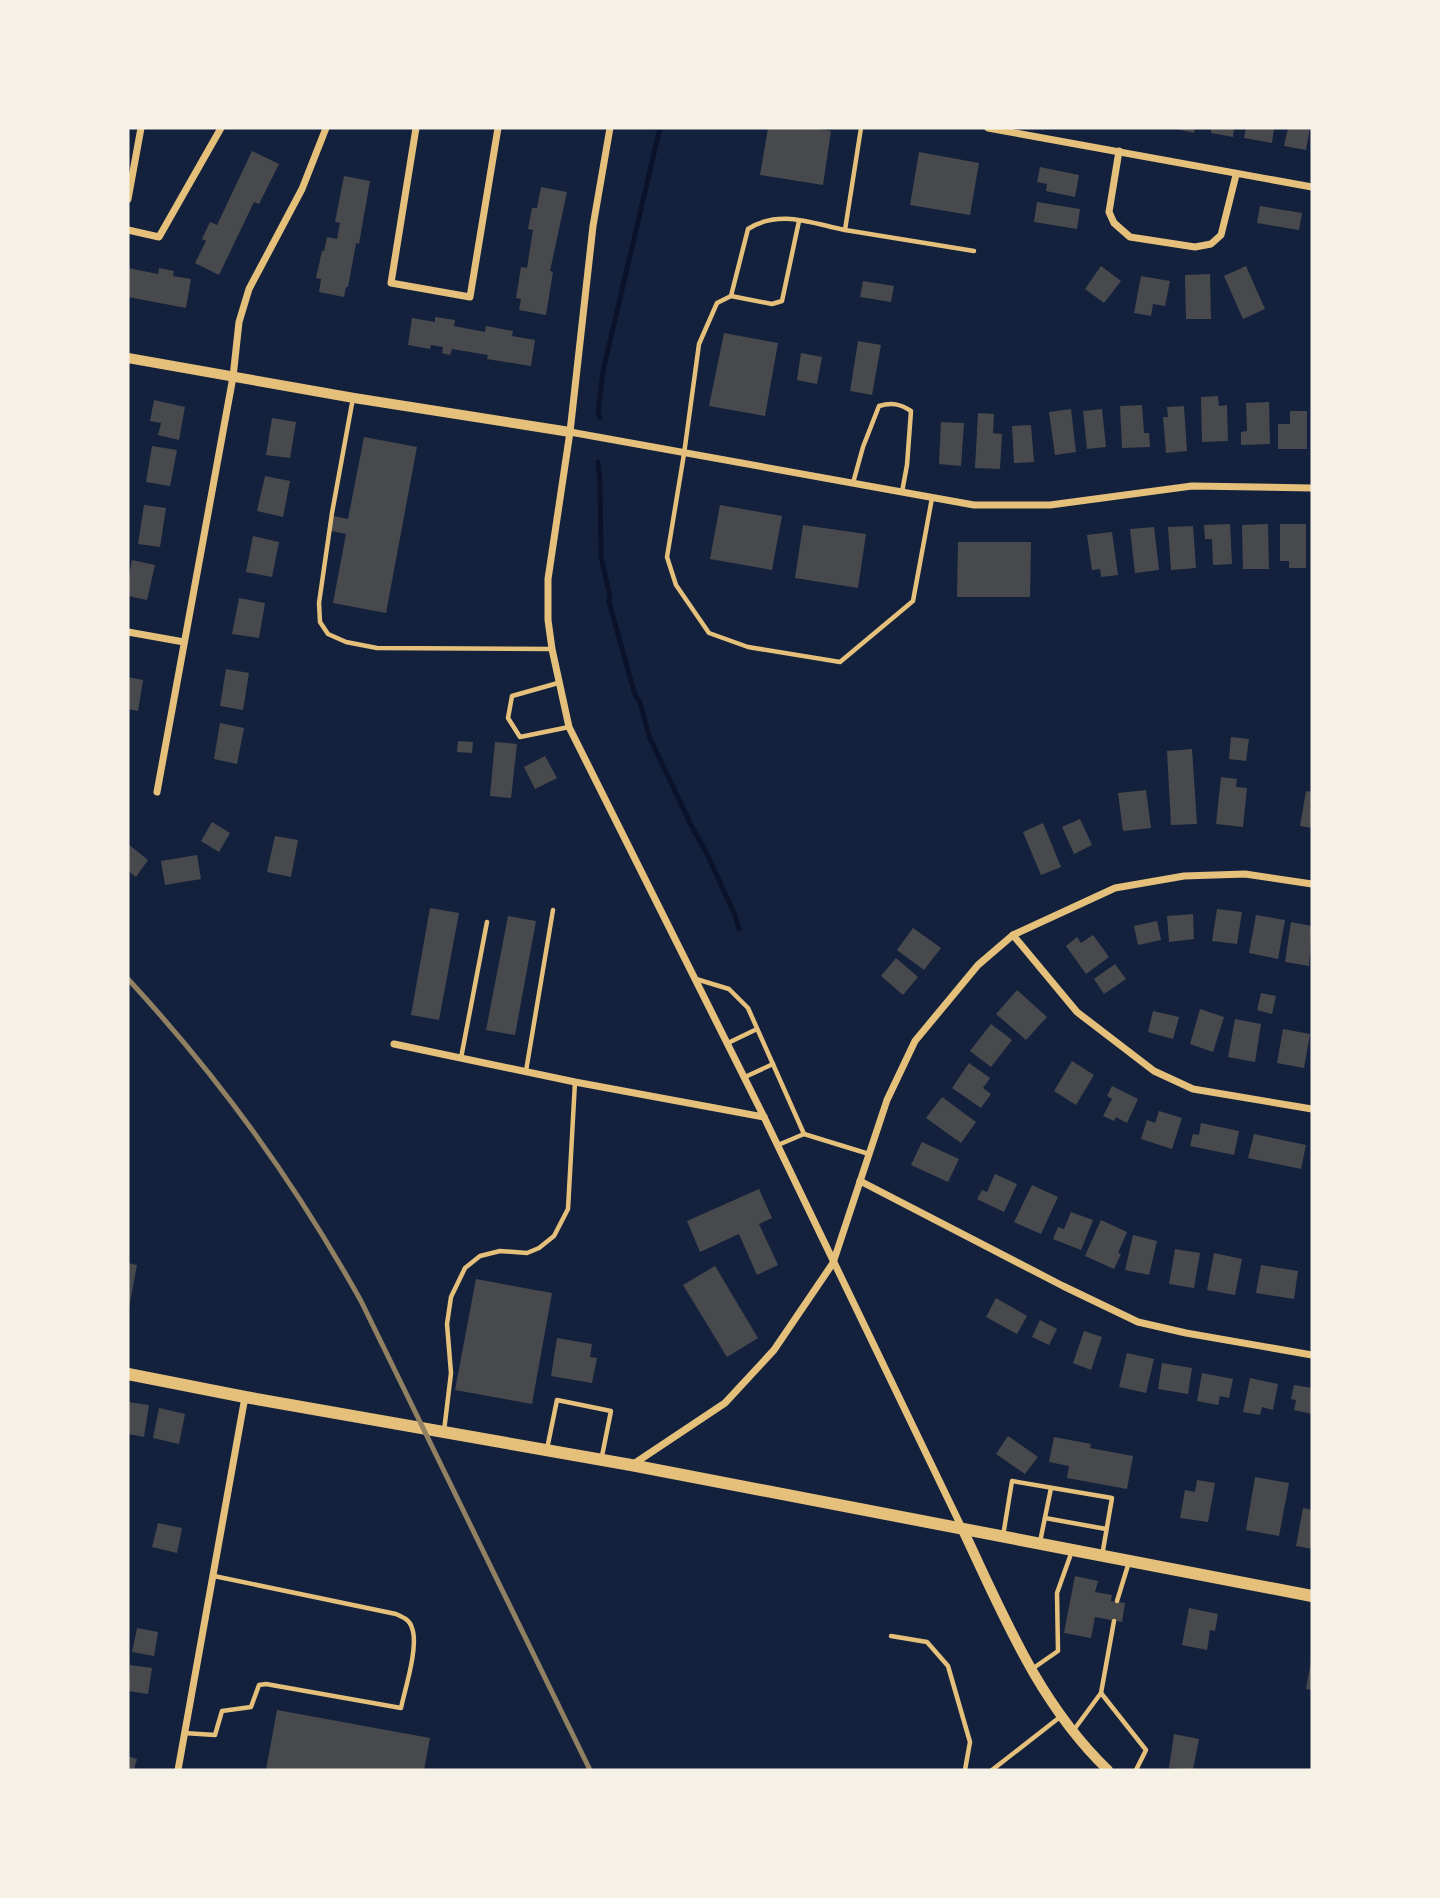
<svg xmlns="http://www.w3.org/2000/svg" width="1440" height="1898" font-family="'Open Sans',sans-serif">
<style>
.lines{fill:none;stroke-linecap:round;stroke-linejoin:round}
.stream{stroke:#0b132b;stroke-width:5}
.building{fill:#48494c}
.service{stroke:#e5c07b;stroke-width:4.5}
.minor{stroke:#e5c07b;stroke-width:7}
.tertiary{stroke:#e5c07b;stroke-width:10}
.secondary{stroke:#e5c07b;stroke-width:12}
.rail{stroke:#918062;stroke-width:5}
</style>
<rect width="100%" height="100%" fill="#14213d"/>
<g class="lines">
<g class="stream">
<path d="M600,418L598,412L603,371L660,128"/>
<path d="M598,462L600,481L601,557L610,596L609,602L635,695L640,702L649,736L691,825L706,852L735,915L739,929"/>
</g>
</g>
<g class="building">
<path d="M768,128H811L831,131L823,185L760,175Z"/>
<path d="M1172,128H1195L1194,133Z"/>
<path d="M1211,128H1234L1233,137L1211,133Z"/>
<path d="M1246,128H1274L1272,143L1244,138Z"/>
<path d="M1288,128H1310L1306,150L1284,146Z"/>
<path d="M252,151L279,164L259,204L254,202L219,275L195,263L206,241L202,239L210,222L217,225Z"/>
<path d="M919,152L979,163L970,215L910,205Z"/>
<path d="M1040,167L1079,175L1075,197L1046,191L1047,184L1037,182Z"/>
<path d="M344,176L370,181L359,244L356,243L348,287H346L344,297L319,292L321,279L316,278L322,251H324L327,237L337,239L340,223L335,222Z"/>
<path d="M541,187L567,192L550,271L553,272L546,315L519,310L521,299L516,298L521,267L527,268L533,230L528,229L532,208H537Z"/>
<path d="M1037,202L1080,209L1077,229L1034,222Z"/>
<path d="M1260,206L1302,213L1299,230L1257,223Z"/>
<path d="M1101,266L1121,281L1104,303L1085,289Z"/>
<path d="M1246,266L1265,309L1243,319L1224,276Z"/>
<path d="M128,268L158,274L159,268L174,271L173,276L191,279L186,308L128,297Z"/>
<path d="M1210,274L1211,319H1186L1185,275Z"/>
<path d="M1141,276L1170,281L1165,306L1153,304L1151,316L1134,313Z"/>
<path d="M863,281L894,286L891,302L860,297Z"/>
<path d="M435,317L455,320L454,326L485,332L486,326L513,331L512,336L535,340L531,366L487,359L488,355L452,349L450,355L442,353L443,347L431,345L430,349L408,345L412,318L435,322Z"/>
<path d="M724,333L778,343L765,416L709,406Z"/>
<path d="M858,341L881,345L872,395L850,391Z"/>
<path d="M801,353L822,357L817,384L797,380Z"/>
<path d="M1218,396L1219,406L1227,405L1228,441L1202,442L1201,397Z"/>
<path d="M154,400L185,407L179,440L158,435L161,423L150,421Z"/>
<path d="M1269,402L1270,444L1241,445V432L1247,431L1246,403Z"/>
<path d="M1142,405L1144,433H1149L1150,447L1122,448L1120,406Z"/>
<path d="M1184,406L1187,451L1166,453L1163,417H1168L1167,407Z"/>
<path d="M1071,409L1076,452L1055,455L1049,412Z"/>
<path d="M1102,409L1106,447L1087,449L1083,411Z"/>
<path d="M1290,411H1307V449H1278V424H1290Z"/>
<path d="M978,413L994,414L993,433L1002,434L1000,469L975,468Z"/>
<path d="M272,418L296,422L290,458L266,455Z"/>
<path d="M941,422L964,423L961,466L939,464Z"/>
<path d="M1031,425L1034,462L1014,463L1012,426Z"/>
<path d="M364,437L417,447L386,613L333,603L346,534L331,531L333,516L348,519Z"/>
<path d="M152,446L177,450L170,486L146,482Z"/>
<path d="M265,476L290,481L283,517L257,511Z"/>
<path d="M144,505L166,508L160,547L138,544Z"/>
<path d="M720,505L782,516L772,570L710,559Z"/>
<path d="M1230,524L1232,564L1213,565L1212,539H1205L1204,525Z"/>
<path d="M1268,524L1269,569H1243L1242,525Z"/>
<path d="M1280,524H1306V568H1289V561H1280Z"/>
<path d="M803,525L866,534L858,588L795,578Z"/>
<path d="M1193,526L1196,568L1171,570L1168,527Z"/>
<path d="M1154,527L1159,570L1135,573L1130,529Z"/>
<path d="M1112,532L1118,575L1101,577L1100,569L1092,570L1087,535Z"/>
<path d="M253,536L279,542L272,577L246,572Z"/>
<path d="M958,542H1031L1030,597H957Z"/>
<path d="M132,560L155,565L147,600L128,596V580Z"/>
<path d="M239,598L265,603L259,638L232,634Z"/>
<path d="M226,669L249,673L243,710L220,706Z"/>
<path d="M128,677L143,680L138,711L128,709Z"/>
<path d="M220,723L244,728L237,764L214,759Z"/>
<path d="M1231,737L1249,739L1246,761L1229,759Z"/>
<path d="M458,741L473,742L472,753L457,752Z"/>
<path d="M495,742L517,744L511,798L490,796Z"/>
<path d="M1192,749L1197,824L1171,825L1167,751Z"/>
<path d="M545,756L557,778L535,789L524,767Z"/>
<path d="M1221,777L1237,779L1236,787L1247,788L1243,827L1216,824Z"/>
<path d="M1146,790L1151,828L1123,831L1118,793Z"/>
<path d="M1306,791L1312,792V828L1300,826Z"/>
<path d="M1080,819L1092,845L1074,854L1062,827Z"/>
<path d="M212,822L230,833L219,852L201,841Z"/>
<path d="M1043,823L1061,867L1041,875L1023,832Z"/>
<path d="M275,836L298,840L291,877L267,872Z"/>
<path d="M128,844L148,860L136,877L128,871Z"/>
<path d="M197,855L201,879L165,885L161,861Z"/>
<path d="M430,908L459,913L439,1020L411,1015Z"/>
<path d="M1217,909L1242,912L1237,944L1212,941Z"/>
<path d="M1193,914L1194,939L1169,942L1167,916Z"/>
<path d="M1256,915L1285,920L1278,959L1249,953Z"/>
<path d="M508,916L536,921L515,1035L486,1030Z"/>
<path d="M1157,921L1161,940L1138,945L1134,926Z"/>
<path d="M1291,922L1312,926L1309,966L1285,962Z"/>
<path d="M913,928L941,948L924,970L897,950Z"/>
<path d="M1093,935L1109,957L1086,974L1066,946L1077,937L1081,943Z"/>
<path d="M896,958L918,977L903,995L881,976Z"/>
<path d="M1115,964L1126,979L1104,994L1094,979Z"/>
<path d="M1017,990L1047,1017L1026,1040L996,1014Z"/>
<path d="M1261,993L1276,996L1272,1014L1257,1010Z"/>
<path d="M1200,1009L1224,1017L1213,1052L1190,1044Z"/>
<path d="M1153,1011L1179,1017L1173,1039L1148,1032Z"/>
<path d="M1235,1019L1261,1024L1255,1062L1228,1057Z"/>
<path d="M991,1024L1012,1040L991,1067L970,1051Z"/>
<path d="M1283,1029L1310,1034L1304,1068L1277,1063Z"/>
<path d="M1072,1061L1094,1075L1076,1105L1054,1091Z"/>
<path d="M969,1063L990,1078L983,1088L991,1094L981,1108L952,1088Z"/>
<path d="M1112,1086L1138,1099L1127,1123L1116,1117L1114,1121L1103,1116L1112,1099L1107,1096Z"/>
<path d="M942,1097L976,1122L961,1143L926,1118Z"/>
<path d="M1159,1111L1182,1118L1172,1149L1141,1139L1147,1120L1155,1123Z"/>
<path d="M1201,1123L1239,1131L1234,1155L1190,1146L1193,1134L1199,1135Z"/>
<path d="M1254,1134L1306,1145L1301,1169L1248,1158Z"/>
<path d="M922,1142L959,1159L948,1182L911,1165Z"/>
<path d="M995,1174L1017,1184L1004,1212L977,1199L982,1190L987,1192Z"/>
<path d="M1032,1185L1058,1197L1041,1234L1014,1222Z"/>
<path d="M759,1189L772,1218L759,1224L778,1265L757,1275L739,1234L700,1252L687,1221Z"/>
<path d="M1071,1212L1093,1220L1081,1250L1053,1239L1058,1227L1064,1229Z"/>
<path d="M1101,1220L1127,1232L1118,1253L1121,1254L1114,1269L1085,1256Z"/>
<path d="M1133,1235L1157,1241L1149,1275L1125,1270Z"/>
<path d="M1175,1249L1200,1253L1194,1288L1169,1284Z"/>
<path d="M1214,1253L1242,1259L1235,1295L1207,1290Z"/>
<path d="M128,1263L137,1265L129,1308H128Z"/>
<path d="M1261,1265L1298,1271L1294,1299L1256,1293Z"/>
<path d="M715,1266L758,1338L727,1357L683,1285Z"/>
<path d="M476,1279L552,1293L532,1404L455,1390Z"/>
<path d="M996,1298L1027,1316L1017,1334L986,1317Z"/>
<path d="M1040,1320L1057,1329L1049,1345L1032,1337Z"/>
<path d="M1084,1331L1102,1337L1091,1370L1073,1363Z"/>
<path d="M557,1338L592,1344L590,1357L597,1358L592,1383L551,1376Z"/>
<path d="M1127,1353L1154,1359L1146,1393L1119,1387Z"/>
<path d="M1162,1363L1192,1368L1188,1394L1158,1389Z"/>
<path d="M1202,1373L1233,1379L1229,1398L1220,1396L1218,1405L1197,1401Z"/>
<path d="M1250,1378L1278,1384L1273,1410L1262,1407L1260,1415L1243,1412Z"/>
<path d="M1294,1385L1312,1388V1414L1294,1410L1296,1400L1291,1399Z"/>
<path d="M128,1402L149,1405L144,1437L128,1434Z"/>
<path d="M159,1408L185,1414L179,1444L153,1438Z"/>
<path d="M1008,1436L1038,1457L1025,1474L996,1454Z"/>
<path d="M1054,1437L1091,1444L1090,1448L1133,1456L1127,1489L1067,1478L1069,1466L1049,1462Z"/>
<path d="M1255,1477L1289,1483L1279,1536L1246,1530Z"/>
<path d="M1197,1480L1215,1483L1208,1522L1180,1518L1185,1490L1195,1492Z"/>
<path d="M1303,1508L1312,1510V1549L1296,1546Z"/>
<path d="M158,1523L182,1528L177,1553L152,1547Z"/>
<path d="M1075,1576L1098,1581L1095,1592L1112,1595L1111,1601L1125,1603L1122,1622L1095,1617L1091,1638L1064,1633Z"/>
<path d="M1189,1608L1218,1614L1215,1631L1210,1630L1207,1650L1182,1645Z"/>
<path d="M137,1628L158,1632L154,1656L132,1652Z"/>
<path d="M1311,1661H1312V1690L1306,1689Z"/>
<path d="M130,1665L152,1668L148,1694L128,1691Z"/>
<path d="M277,1710L430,1738L424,1770H266Z"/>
<path d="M1174,1734L1199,1739L1193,1770L1169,1768Z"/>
<path d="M128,1756L137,1759L134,1769L128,1768Z"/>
</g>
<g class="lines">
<g class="service">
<path d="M861,128L845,230L974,251"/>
<path d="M845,230C811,223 779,209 748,229L731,296L717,303L699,344L684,454L667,557L676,585L709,633L748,647L840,662L913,601L932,498"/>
<path d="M731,296L772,304L782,301L799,221"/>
<path d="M353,398L332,513L319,603L320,622L328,634L346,642L377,648L552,649"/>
<path d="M853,483L863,447L879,406C892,402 900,404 911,411L907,465L902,492"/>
<path d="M558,683L512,696L508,718L520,737L569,727"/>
<path d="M696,979L729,989L748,1008L804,1134L869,1154"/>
<path d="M728,1043L757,1029"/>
<path d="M461,1058L487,922"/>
<path d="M526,1071L553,910"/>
<path d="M745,1077L773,1064"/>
<path d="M778,1145L804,1134"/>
<path d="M444,1431L451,1373L447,1324L451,1297L465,1268L480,1256L500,1251L527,1253L539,1248L554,1236L568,1209L575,1082"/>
<path d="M547,1449L557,1400L611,1411L602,1456"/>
<path d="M1045,1518L1106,1529"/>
<path d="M1003,1536L1012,1481L1112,1498L1102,1556"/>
<path d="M1040,1542L1051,1488"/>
<path d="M1117,1601L1129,1562"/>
<path d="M891,1636L927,1642L948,1666L970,1742L965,1770"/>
<path d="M1032,1669L1058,1651L1057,1593L1072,1551"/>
<path d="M1101,1693L1114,1621"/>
<path d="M1073,1731L1101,1693L1146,1750L1136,1770"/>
<path d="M184,1733L215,1735L222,1711L251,1707L259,1685L266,1684L401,1708C405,1689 419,1646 412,1628C410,1620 403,1617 396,1614L214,1576"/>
<path d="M992,1770L1060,1717"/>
</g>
<g class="minor">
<path d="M416,128L391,283L470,297L498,128"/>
<path d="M610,128L593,226L570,432L548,579V620L552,649L569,727L764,1117L962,1528"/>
<path d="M988,128L1312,187"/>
<path d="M1119,151L1109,212L1114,223L1130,237L1195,247L1211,244L1221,235L1236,175"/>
<path d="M128,199L141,128"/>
<path d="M128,230L159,237L221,128"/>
<path d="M570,432L974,505H1050L1192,486L1312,488"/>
<path d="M128,632L184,642"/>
<path d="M157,792L233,377L239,322L249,289L302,189L326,128"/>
<path d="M1013,935L1077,1012L1154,1071L1193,1089L1312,1109"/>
<path d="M394,1044L575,1082L764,1117"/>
<path d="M860,1181L1063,1286L1138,1322L1186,1333L1312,1355"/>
<path d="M632,1465L725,1403L774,1350L833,1263L887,1100L915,1041L978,965L1013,935L1115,888L1184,876L1245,874L1312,884"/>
<path d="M178,1770L245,1397"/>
</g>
<g class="tertiary">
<path d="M128,358L354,398L570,432"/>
<path d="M962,1528C1003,1614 1038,1703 1108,1770"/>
</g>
<path class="secondary" d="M128,1374L245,1397L631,1465L1312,1596"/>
<path class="rail" d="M128,979C221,1080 294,1181 361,1301L590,1770"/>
</g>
<rect width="1440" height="1898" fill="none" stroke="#f6f1e7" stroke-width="259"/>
</svg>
